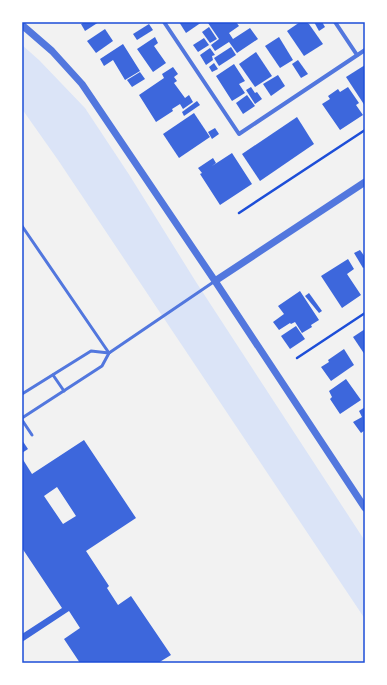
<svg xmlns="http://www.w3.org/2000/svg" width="387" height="685" font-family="Signika,sans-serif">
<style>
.green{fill:#dbe4f7}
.building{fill:#3d67dc;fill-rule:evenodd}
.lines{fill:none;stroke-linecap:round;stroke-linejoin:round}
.path{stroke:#1d4ed8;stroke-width:2.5}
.service{stroke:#5277de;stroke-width:3}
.minor{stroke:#5277de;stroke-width:4}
.tertiary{stroke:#5277de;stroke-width:7}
.neatline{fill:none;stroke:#1d4ed8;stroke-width:1.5}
</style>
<rect width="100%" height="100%" fill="#f2f2f2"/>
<path class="green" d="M22,45L39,60L85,108L130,176L196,282L365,541V619L58,160L22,109Z"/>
<g class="building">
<path d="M85,22H99L85,31L81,24Z"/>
<path d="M179,22H202L186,33Z"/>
<path d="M209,22H236L239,26L229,33L233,39L250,28L258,39L237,53L229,42L215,51L211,45L219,39L208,23Z"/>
<path d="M300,22H306L309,24L323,44L304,56L287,31Z"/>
<path d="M314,22H322L325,27L319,31Z"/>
<path d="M149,24L153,30L137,40L133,34Z"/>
<path d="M209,27L217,39L210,43L202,32Z"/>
<path d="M105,29L113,41L96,53L87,41Z"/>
<path d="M155,37L158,43L154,46L166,63L153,72L137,49Z"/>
<path d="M279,37L293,60L280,68L265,46Z"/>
<path d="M204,38L209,45L198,52L193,45Z"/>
<path d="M123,44L140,71L125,80L113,60L104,66L100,59Z"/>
<path d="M231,47L236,55L219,66L214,58Z"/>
<path d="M210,48L215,55L212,56L213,60L206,65L200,55Z"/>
<path d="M256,52L272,76L255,87L239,64Z"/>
<path d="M298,60L308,74L301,78L292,64Z"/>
<path d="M214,63L218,69L212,72L209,67Z"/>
<path d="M234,64L245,81L239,84L245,93L232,101L216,76Z"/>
<path d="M365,65V106L346,77Z"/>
<path d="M173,67L178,74L174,77L177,81L174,83L185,98L189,95L193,102L183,109L180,104L172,109L173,111L156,122L139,95L164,78L162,74Z"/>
<path d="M140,72L145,79L132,87L127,80Z"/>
<path d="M278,75L285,86L271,96L263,84Z"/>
<path d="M251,87L255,93L257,92L262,99L255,104L246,90Z"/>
<path d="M348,87L359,103L356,105L363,115L340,130L322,104L330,99L328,96L338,89L340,92Z"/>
<path d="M247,95L255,106L243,114L236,103Z"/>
<path d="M197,101L200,105L184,116L182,112Z"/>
<path d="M194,113L210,137L179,158L163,134Z"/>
<path d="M297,117L314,144L260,181L242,154Z"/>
<path d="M215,128L219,134L212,139L208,132Z"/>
<path d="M232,153L252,184L220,205L200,174L202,173L198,168L213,158L216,163L212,166Z"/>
<path d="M360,250L365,257V267L363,268L354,253Z"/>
<path d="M348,259L354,269L347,274L361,295L342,308L321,276Z"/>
<path d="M300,291L319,320L311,325L312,327L302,333L295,322L291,324L290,323L279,330L273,322L284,314L278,306Z"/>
<path d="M309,293L322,311L319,313L305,296Z"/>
<path d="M296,326L305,339L290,349L281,336Z"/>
<path d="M365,329V355L353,337Z"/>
<path d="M344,349L354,365L331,381L321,367L329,362L328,360Z"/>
<path d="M346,379L361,400L340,414L330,399L332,397L329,391Z"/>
<path d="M365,407V430L361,433L353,422L362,417L359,411Z"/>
<path d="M22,440L28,449L22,453Z"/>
<path d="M84,440L136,518L86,551L109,586L107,588L118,605L131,596L171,655L158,663H80L64,639L80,628L69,611L22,642V634L62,608L22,548V458L32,474ZM57,487L76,516L63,524L44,496Z"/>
</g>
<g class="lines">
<g class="path">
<path d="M239,213L365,130"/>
<path d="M297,358L365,313"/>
</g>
<g class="service">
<path d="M22,226L109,353"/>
<path d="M53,375L64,391"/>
<path d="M22,394L91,351L109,353"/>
<path d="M22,418L102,366L109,353L215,281"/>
<path d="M22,420L32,435"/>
</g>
<g class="minor">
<path d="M164,22L239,134L365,50"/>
<path d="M335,22L357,55"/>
</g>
<g class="tertiary">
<path d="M22,25L52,51L82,84L215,281L365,508"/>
<path d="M215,281L365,182"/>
</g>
</g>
<rect width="387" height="685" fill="none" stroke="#ffffff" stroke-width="46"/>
<rect x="23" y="23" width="341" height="639" class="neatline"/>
</svg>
